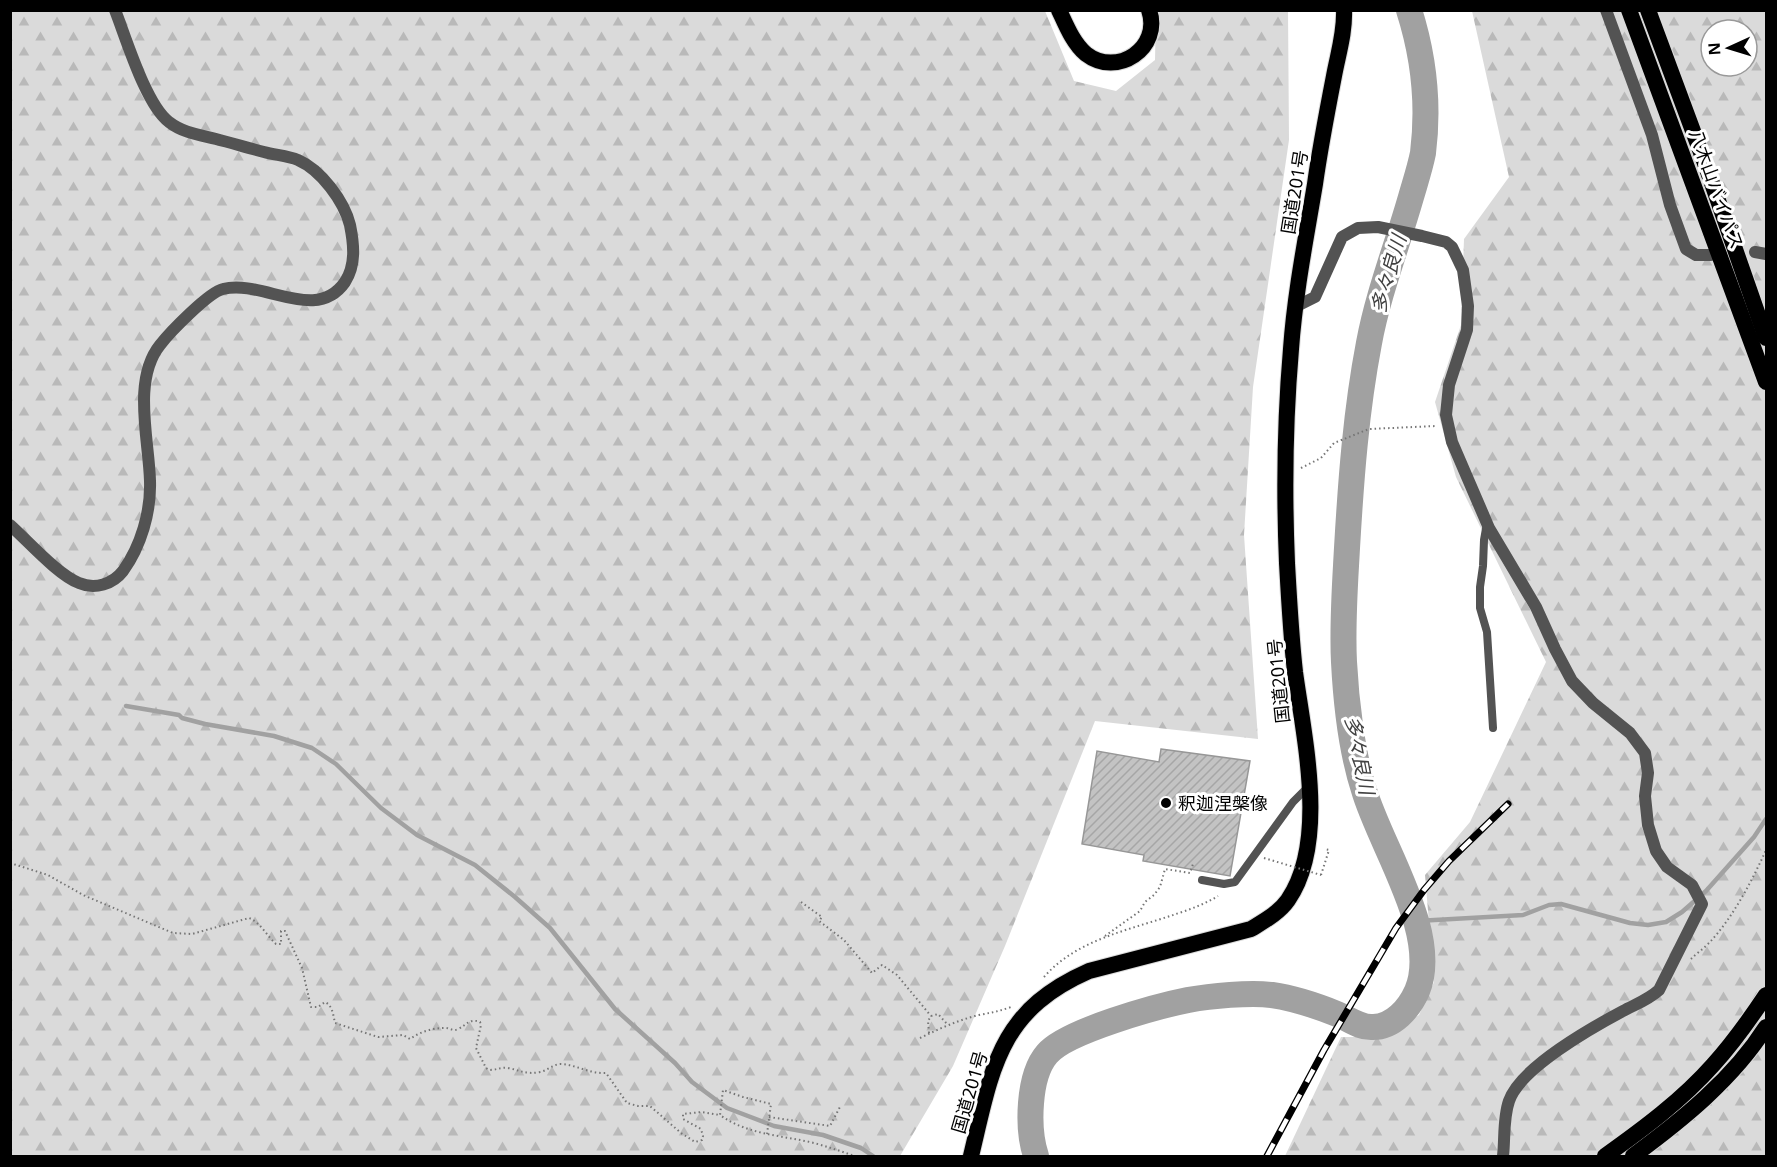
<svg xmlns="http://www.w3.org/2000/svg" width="1777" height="1167" font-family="'Noto Sans','Noto Sans JP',sans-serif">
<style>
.forest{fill:url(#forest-firs);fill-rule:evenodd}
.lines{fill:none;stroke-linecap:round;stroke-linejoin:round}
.stream{stroke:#a1a1a1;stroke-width:4.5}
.river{stroke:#a1a1a1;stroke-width:26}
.building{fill:url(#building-hatch);stroke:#979797;stroke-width:1.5}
.trunk-casing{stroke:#dbdbdb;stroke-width:18}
.path{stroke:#757575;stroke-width:2;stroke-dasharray:1.5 3;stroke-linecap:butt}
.service{stroke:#535353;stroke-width:8}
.minor{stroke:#535353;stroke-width:12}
.trunk{stroke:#000;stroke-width:16}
.rail-casing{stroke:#000;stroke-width:7}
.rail{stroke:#fff;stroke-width:4.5;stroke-dasharray:14;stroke-linecap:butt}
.path-bridge{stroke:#757575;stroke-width:2;stroke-dasharray:1.5 3;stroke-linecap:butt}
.poi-dot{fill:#000;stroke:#fff;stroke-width:2}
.labels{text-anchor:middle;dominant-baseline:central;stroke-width:6;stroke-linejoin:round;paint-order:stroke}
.street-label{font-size:18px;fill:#000;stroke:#fff}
.poi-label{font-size:18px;fill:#000;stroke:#fff;text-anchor:start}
.water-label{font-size:20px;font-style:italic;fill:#424242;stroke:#fff}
</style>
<defs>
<pattern id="forest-firs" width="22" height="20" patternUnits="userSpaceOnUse" patternTransform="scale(1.5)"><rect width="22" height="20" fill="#dadada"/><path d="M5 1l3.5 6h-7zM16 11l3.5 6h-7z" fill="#b9b9b9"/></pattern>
<pattern id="building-hatch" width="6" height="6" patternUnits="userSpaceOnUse" patternTransform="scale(1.5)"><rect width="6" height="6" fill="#c3c3c3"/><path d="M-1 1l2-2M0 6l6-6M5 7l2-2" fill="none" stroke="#a6a6a6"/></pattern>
</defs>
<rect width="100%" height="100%" fill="#fff"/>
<g class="forest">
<path d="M10,11H1045L1074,81L1116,91L1155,60L1156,11H1288L1289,140L1253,387L1244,535L1258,739L1095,721L1005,946L953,1066L900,1156H11Z"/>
<path d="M1472,11H1766V1156H1285L1341,1037H1383L1419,1015L1434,982L1425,875L1470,822L1546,662L1456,477L1435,402L1461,325L1464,239L1509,177ZM1711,30H1747V66H1711Z"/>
</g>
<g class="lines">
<g class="stream">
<path d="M126,706L179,715L182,718L205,724L274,736L312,748L336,764L381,808L417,835L475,865L515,897L550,928L615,1009L675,1063L692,1082L727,1108L774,1126L823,1135L861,1148L873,1156"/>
<path d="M1417,921L1523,915L1549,905L1561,904L1630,923L1648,925L1666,922L1682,912L1706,891L1754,837L1766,819"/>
</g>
<path class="river" d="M1036,1156C1027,1129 1028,1076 1047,1054C1066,1031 1158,1006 1188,1000C1210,996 1250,992 1272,995C1293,998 1317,1006 1337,1014C1349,1019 1360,1028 1373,1027C1393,1027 1409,1009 1417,991C1441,934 1380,846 1364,790C1352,753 1346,701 1344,662C1342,624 1345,585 1347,548C1351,479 1356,411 1369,343C1378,294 1397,246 1411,197C1415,183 1420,168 1423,153C1429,105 1424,57 1409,10"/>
</g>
<path class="building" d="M1161,749L1250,761L1230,876L1143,861L1144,855L1082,844L1097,751L1159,762Z"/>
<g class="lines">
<defs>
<g id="trunk">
<path d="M1059,10C1066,25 1073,43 1086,54C1117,78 1162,48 1149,10"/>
<path d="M1629,10L1766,382"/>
<path d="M1648,10L1706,166L1766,338"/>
<path d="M971,1156C992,1069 998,1011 1089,971L1251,929C1264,921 1279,913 1288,900C1328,842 1304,738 1295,672C1291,636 1289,599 1287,563C1284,492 1285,419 1291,349C1295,293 1306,238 1315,184C1320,148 1327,112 1334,76C1338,54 1345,33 1344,10"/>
<path d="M1605,1156C1643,1129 1682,1100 1713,1065C1733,1043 1750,1019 1766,995"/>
<path d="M1633,1156C1682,1120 1733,1079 1766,1027"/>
</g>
</defs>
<use href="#trunk" class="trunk-casing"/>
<g class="path">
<path d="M1301,468L1321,458L1334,443L1369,429L1436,426"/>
<path d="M10,863L48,875L83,895L173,933L192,934L249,918C260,922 267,936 276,944H281V931H285L302,968L311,1007H318L325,1002C333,1006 333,1015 335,1023L378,1037L403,1035L410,1039C420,1032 432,1028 444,1028C449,1027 453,1032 458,1029C467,1025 469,1018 480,1022L481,1025L476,1048L486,1068L489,1070C496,1070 501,1067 508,1068C519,1070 527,1075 540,1072C547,1071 553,1064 561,1064C577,1065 590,1074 606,1073L627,1103L638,1106H650L681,1133L695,1142L702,1140L703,1136L701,1129L683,1119V1114L702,1112L720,1115"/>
<path d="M1321,875L1329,850L1324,849"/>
<path d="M801,902L822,917L819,921L844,940L872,973L882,965L897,975L931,1016"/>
<path d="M1105,936L1140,911L1145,902L1154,895L1160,887L1165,869L1190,873L1193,864"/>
<path d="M1691,959C1696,954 1703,949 1709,943C1732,919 1752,881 1766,850"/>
<path d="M1044,977C1077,939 1130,930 1176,914C1191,909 1205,904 1218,896"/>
<path d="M931,1016L938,1014L948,1025"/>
<path d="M929,1033L928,1021L931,1016"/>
<path d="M920,1038C939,1029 958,1020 979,1015C990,1013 1000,1011 1011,1007"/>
<path d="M769,1117L830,1126L841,1105"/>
<path d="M767,1134L771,1104L743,1097L723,1090L720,1115C748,1135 781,1135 814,1143C828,1147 841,1151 854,1156"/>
</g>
<g class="service">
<path d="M1487,523L1484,540L1483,566L1480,587V608L1487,632L1493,728"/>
<path d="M1202,880L1224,884L1235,882L1293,802L1308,787"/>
</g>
<g class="minor">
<path d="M1606,10L1652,135L1670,205L1686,249L1696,255H1711"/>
<path d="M1755,252L1766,254"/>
<path d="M1295,307L1315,297L1342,237L1358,228L1378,227L1422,236L1446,242L1452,247L1463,270L1468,306L1467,330L1449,385L1446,415L1452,442L1489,528L1536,607L1555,649L1572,681L1593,703L1630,733L1645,753L1648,773L1645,796L1648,825L1656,851L1667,867L1692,885L1702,904L1659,990C1648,1000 1636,1004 1623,1011C1593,1027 1520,1068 1509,1101C1503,1118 1505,1139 1503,1156"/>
<path d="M10,525C28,541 58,575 79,583C95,590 113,584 123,571C141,546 151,512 150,481C149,440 132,380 160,345C170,332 209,292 223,289C263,279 316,324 345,282C356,265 354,245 350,225C344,201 321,170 298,160C288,156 275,155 264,152C248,148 232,143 216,139C200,135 183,133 169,122C146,105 126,38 115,10"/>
</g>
<use href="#trunk" class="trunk"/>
<defs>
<path id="rail" d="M1267,1156L1324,1050L1396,928L1424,890L1449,861L1508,804"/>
</defs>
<use href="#rail" class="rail-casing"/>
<use href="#rail" class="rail"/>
<path class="path-bridge" d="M1264,858L1321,875"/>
</g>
<circle class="poi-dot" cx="1166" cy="803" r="6"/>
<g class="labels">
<g class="street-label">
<text transform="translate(1717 189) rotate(70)">八木山バイパス</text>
<text transform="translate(1294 192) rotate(-81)">国道201号</text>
<text transform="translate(1278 681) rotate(-96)">国道201号</text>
<text transform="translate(969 1092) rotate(-74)">国道201号</text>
</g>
<g class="poi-label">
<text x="1178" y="803">釈迦涅槃像</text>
</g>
<g class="water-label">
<text transform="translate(1388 274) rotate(-74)">多々良川</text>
<text transform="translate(1360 755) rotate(79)">多々良川</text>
</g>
</g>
<rect width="1777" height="1167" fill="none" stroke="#000000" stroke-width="24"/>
<g transform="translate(1729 48) rotate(266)"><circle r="28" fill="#ffffff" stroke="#999999" stroke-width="1.5"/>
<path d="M0-4.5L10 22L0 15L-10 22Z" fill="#000000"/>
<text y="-9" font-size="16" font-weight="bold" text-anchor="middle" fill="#000000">N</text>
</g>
</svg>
